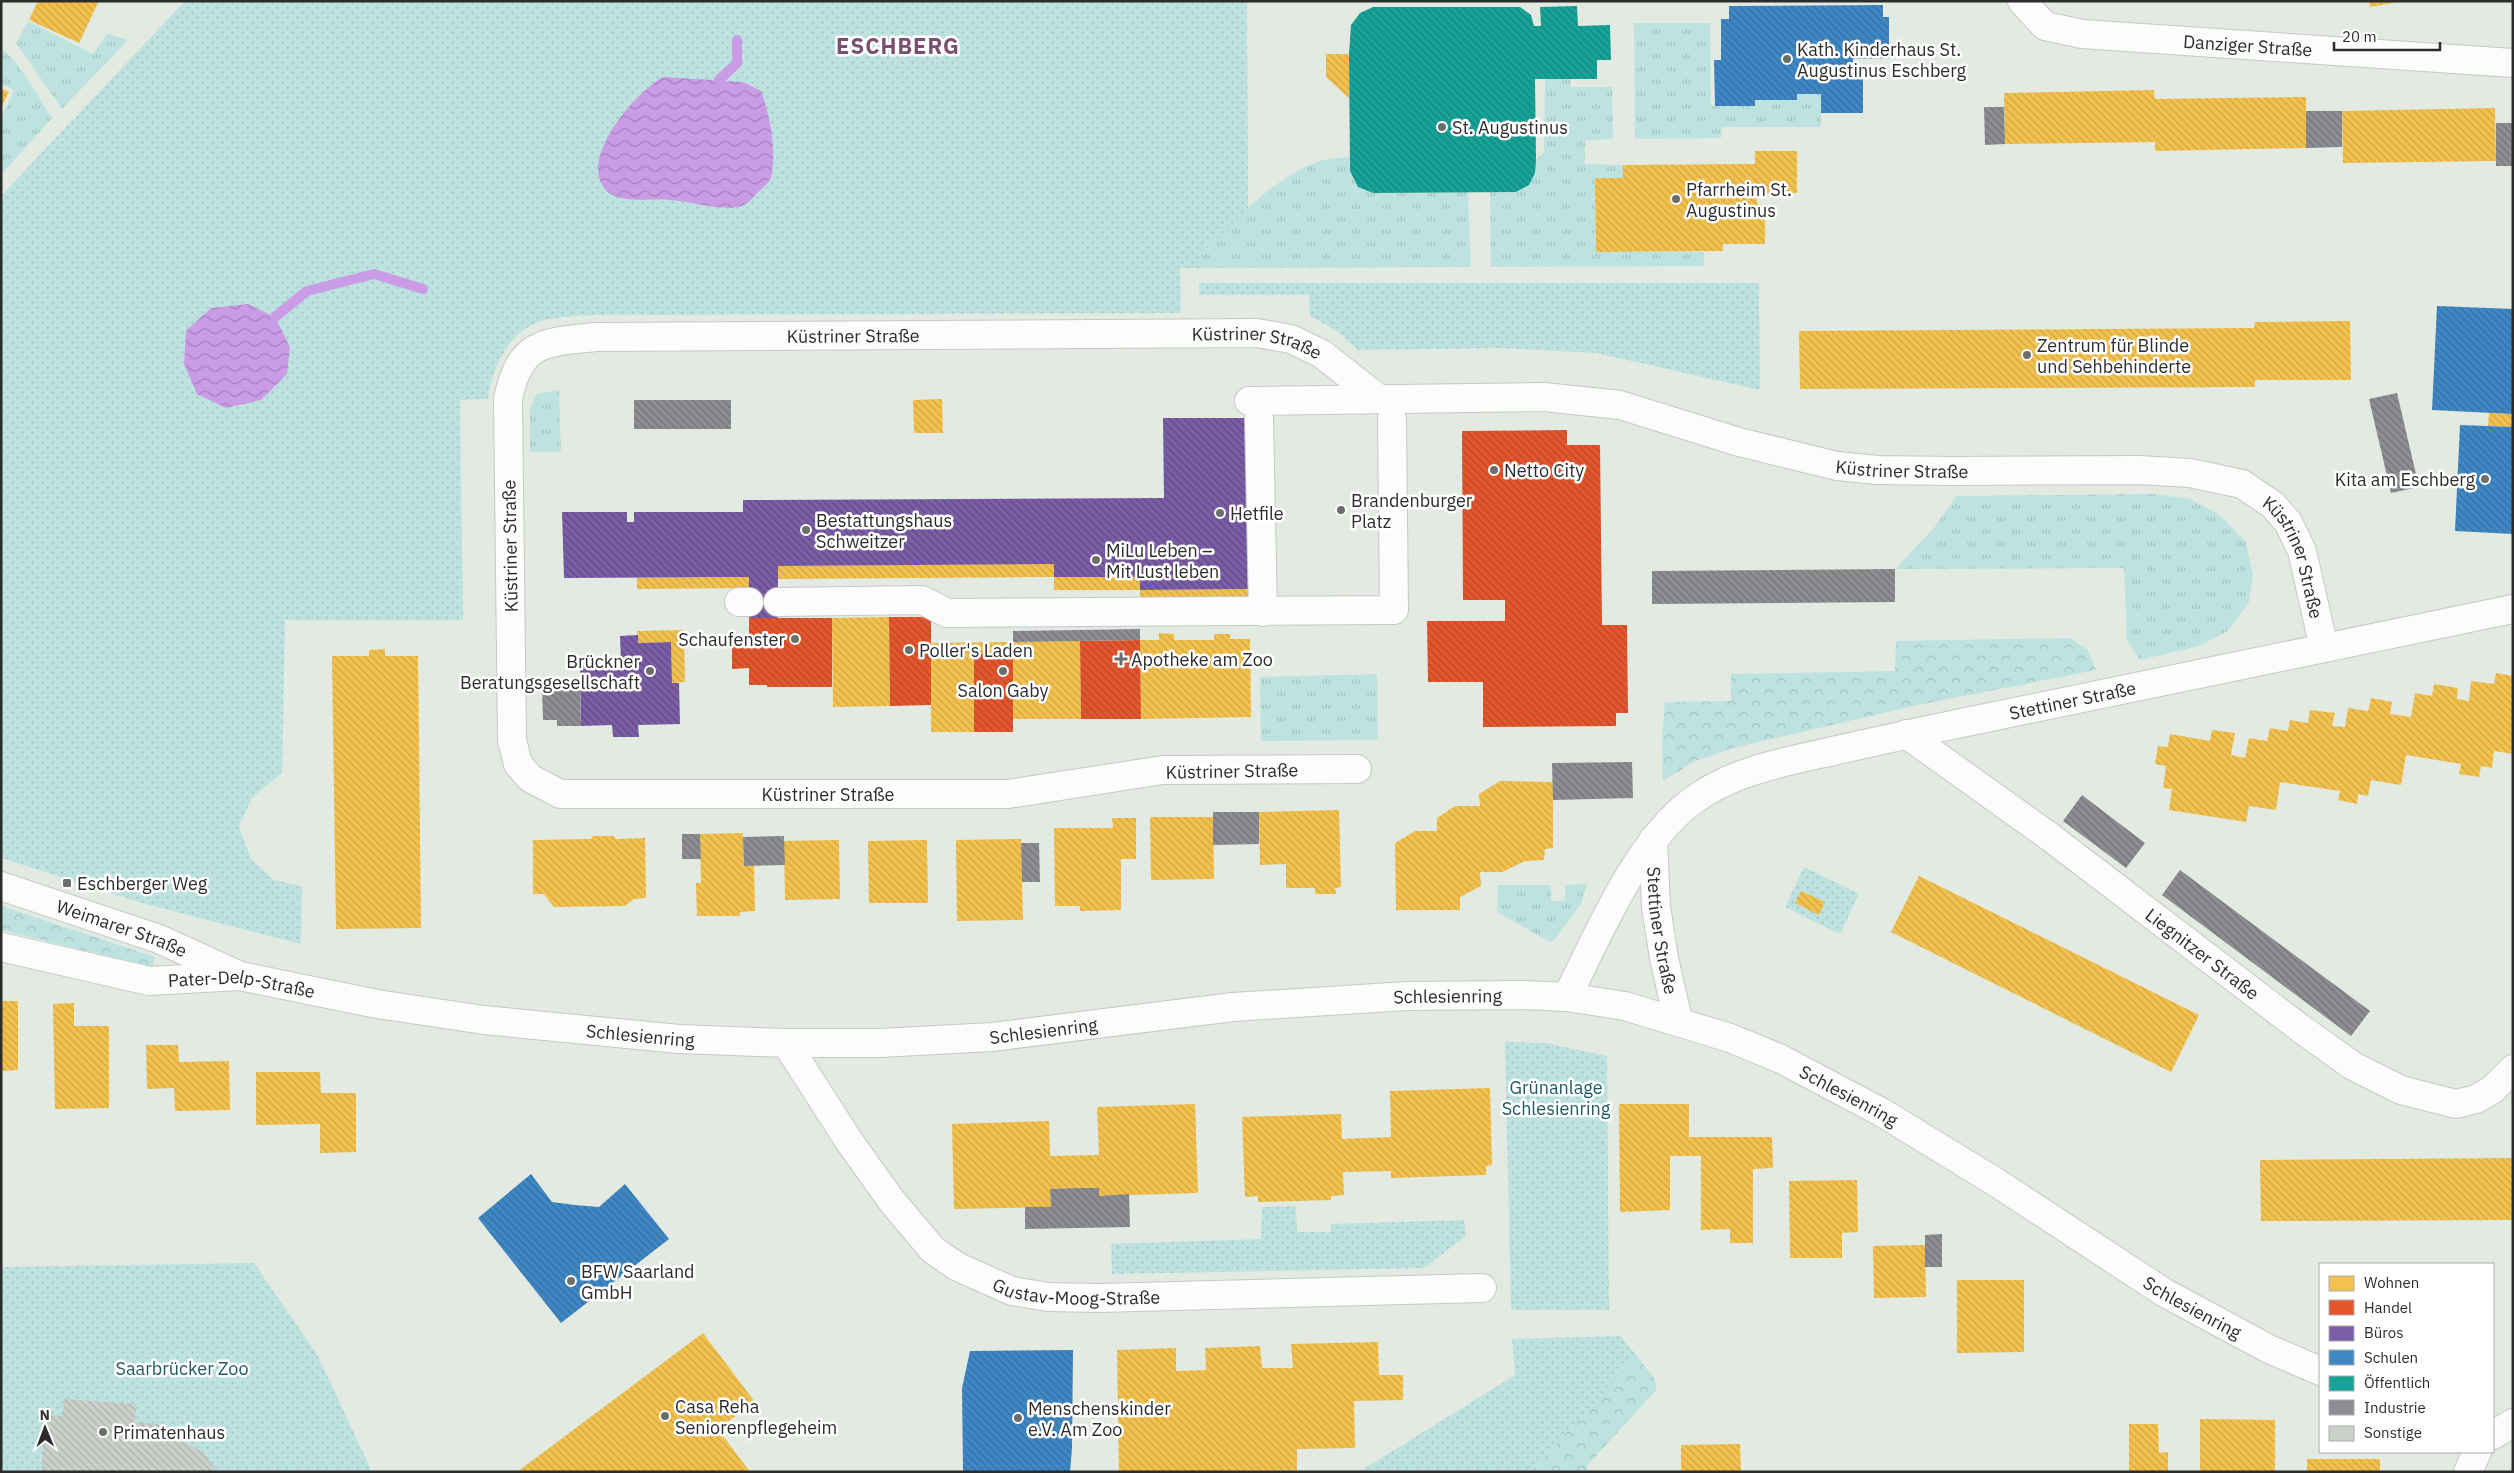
<svg xmlns="http://www.w3.org/2000/svg" width="2514" height="1473" font-family="'IBM Plex Sans',sans-serif">
<style>
.grass{fill:url(#grass-tufts)}
.forest{fill:url(#forest-crowns)}
.park{fill:url(#park-dots)}
.water{fill:url(#water-waves)}
.homes{fill:url(#homes-back-hatch)}
.shops{fill:url(#shops-back-hatch)}
.offices{fill:url(#offices-back-hatch)}
.schools{fill:url(#schools-back-hatch)}
.public{fill:url(#public-back-hatch)}
.industry{fill:url(#industry-back-hatch)}
.lines{fill:none;stroke-linecap:round;stroke-linejoin:round}
.stream{stroke:#cb9ce6;stroke-width:10}
.building{fill:url(#building-back-hatch)}
.minor-casing{stroke:#c7c8c6;stroke-width:30}
.minor{stroke:#fbfcfb;stroke-width:28}
.poi-dot{fill:#6c6e6c;stroke:#fff;stroke-width:2}
.labels{text-anchor:middle;dominant-baseline:central;stroke-width:5;stroke-linejoin:round;paint-order:stroke}
.street-label{font-size:18px;fill:#2c2c2c;stroke:#fff}
.poi-label{font-size:18px;fill:#2c2c2c;stroke:#fff;text-anchor:start}
.park-label{font-size:18px;fill:#205965;stroke:#fff}
.district-label{font-size:22px;font-weight:bold;letter-spacing:1px;fill:#7a4f71;stroke:#fff}
</style>
<defs>
<pattern id="grass-tufts" width="24" height="20" patternUnits="userSpaceOnUse" patternTransform="scale(1.25)"><rect width="24" height="20" fill="#bee2e0"/><path d="M3 7l-1-3M5 7V3M7 7l1-3M15 17l-1-3M17 17v-4M19 17l1-3" fill="none" stroke="#a3c2c0"/></pattern>
<pattern id="forest-crowns" width="20" height="18" patternUnits="userSpaceOnUse" patternTransform="scale(1.25)"><rect width="20" height="18" fill="#bee2e0"/><path d="M2 6a3 3 0 1 1 6 0M12 15a3 3 0 1 1 6 0" fill="none" stroke="#a3c2c0"/></pattern>
<pattern id="park-dots" width="8" height="8" patternUnits="userSpaceOnUse" patternTransform="scale(1.25)"><rect width="8" height="8" fill="#bee2e0"/><path d="M2 2h.1M6 6h.1" fill="none" stroke="#a3c2c0" stroke-width="1.8" stroke-linecap="round"/></pattern>
<pattern id="water-waves" width="16" height="10" patternUnits="userSpaceOnUse" patternTransform="scale(1.25)"><rect width="16" height="10" fill="#cb9ce6"/><path d="M0 5q4-4 8 0t8 0" fill="none" stroke="#a57fbb"/></pattern>
<pattern id="homes-back-hatch" width="6" height="6" patternUnits="userSpaceOnUse" patternTransform="scale(1.25)"><rect width="6" height="6" fill="#f2c14e"/><path d="M-1 5l2 2M0 0l6 6M5-1l2 2" fill="none" stroke="#d0a644"/></pattern>
<pattern id="shops-back-hatch" width="6" height="6" patternUnits="userSpaceOnUse" patternTransform="scale(1.25)"><rect width="6" height="6" fill="#e4572e"/><path d="M-1 5l2 2M0 0l6 6M5-1l2 2" fill="none" stroke="#b94827"/></pattern>
<pattern id="offices-back-hatch" width="6" height="6" patternUnits="userSpaceOnUse" patternTransform="scale(1.25)"><rect width="6" height="6" fill="#7b5ea7"/><path d="M-1 5l2 2M0 0l6 6M5-1l2 2" fill="none" stroke="#604a80"/></pattern>
<pattern id="schools-back-hatch" width="6" height="6" patternUnits="userSpaceOnUse" patternTransform="scale(1.25)"><rect width="6" height="6" fill="#3f88c5"/><path d="M-1 5l2 2M0 0l6 6M5-1l2 2" fill="none" stroke="#356fa0"/></pattern>
<pattern id="public-back-hatch" width="6" height="6" patternUnits="userSpaceOnUse" patternTransform="scale(1.25)"><rect width="6" height="6" fill="#17a398"/><path d="M-1 5l2 2M0 0l6 6M5-1l2 2" fill="none" stroke="#15857c"/></pattern>
<pattern id="industry-back-hatch" width="6" height="6" patternUnits="userSpaceOnUse" patternTransform="scale(1.25)"><rect width="6" height="6" fill="#8d8d92"/><path d="M-1 5l2 2M0 0l6 6M5-1l2 2" fill="none" stroke="#737377"/></pattern>
<pattern id="building-back-hatch" width="6" height="6" patternUnits="userSpaceOnUse" patternTransform="scale(1.25)"><rect width="6" height="6" fill="#cbd0cb"/><path d="M-1 5l2 2M0 0l6 6M5-1l2 2" fill="none" stroke="#aeb3ae"/></pattern>
</defs>
<rect width="100%" height="100%" fill="#e3eae2"/>
<g class="grass">
<path d="M28,21L93,54L107,34L128,40L62,109L16,43Z"/>
<path d="M1634,23H1710L1711,106H1755V100H1797V94H1821V127H1722L1721,138L1635,139Z"/>
<path d="M1,49C16,56 42,103 52,118L1,175V119L14,90L1,84Z"/>
<path d="M1545,79H1570L1571,87H1612L1613,139L1585,140V164L1623,165V178H1595L1596,252H1704V266L1491,267L1490,192L1536,160L1544,152Z"/>
<path d="M1349,157L1350,171L1358,187L1373,193L1468,192L1471,267L1199,268V255C1232,223 1278,173 1323,160C1331,158 1341,158 1349,157Z"/>
<path d="M559,390L561,452H530V408L536,394Z"/>
<path d="M2154,494L2190,499L2220,515L2246,542L2253,575L2249,602L2228,631L2199,646L2140,660L2127,640L2124,568L1895,569L1934,528L1956,496Z"/>
<path d="M1377,674L1378,740L1261,741L1260,677Z"/>
<path d="M1587,884L1581,904L1555,939L1550,942L1497,912L1498,885H1551V901H1565V885Z"/>
</g>
<g class="forest">
<path d="M2070,638L2088,650L2096,670L1918,705L1737,747L1695,761L1663,781L1662,738L1665,702L1731,701V674L1895,671L1896,641Z"/>
<path d="M1,906L155,957L152,967L1,930Z"/>
<path d="M1637,1356L1654,1378L1657,1389L1587,1466L1588,1472H1530Z"/>
</g>
<g class="park">
<path d="M185,1H1247L1248,208L1199,255V268H1180L1181,313L652,315C625,315 555,313 534,324C505,338 492,370 488,399L460,400L463,620H285L282,773L252,798L239,826L251,859L274,880L302,886L301,944L142,903L1,858V196Z"/>
<path d="M1199,283H1759L1760,390L1596,353L1501,348L1358,350L1337,331L1310,316L1309,295H1199Z"/>
<path d="M1804,867L1859,894L1840,934L1785,907Z"/>
<path d="M1505,1042L1546,1043L1607,1056L1609,1310H1511Z"/>
<path d="M1296,1206L1297,1232H1331V1224L1464,1220L1466,1236L1424,1268L1112,1274L1111,1244L1261,1239L1262,1207Z"/>
<path d="M254,1263L318,1356L372,1472H1V1267Z"/>
<path d="M1620,1336L1637,1356L1530,1472H1359L1515,1375L1512,1339Z"/>
</g>
<g class="water">
<path d="M663,77L743,82L761,91C770,115 777,150 771,177C769,183 761,189 756,194C753,198 747,204 742,206C723,212 689,201 670,200C651,198 616,205 604,188C580,156 636,92 663,77Z"/>
<path d="M248,304L275,317L290,347L287,374L261,400L226,408L197,394L184,364L186,331L211,308Z"/>
</g>
<g class="homes">
<path d="M38,1H99L79,43L29,20Z"/>
<path d="M2369,1H2398V2L2370,7Z"/>
<path d="M1326,54H1349V98L1326,77Z"/>
<path d="M1,88L9,92L1,108Z"/>
<path d="M2154,90L2155,99L2306,97V148L2155,151V142L2005,144L2004,93Z"/>
<path d="M2495,108L2496,161L2343,163L2342,111Z"/>
<path d="M1755,151H1797V193H1757V204L1765,205V244H1723V251L1596,252L1595,178H1623V165L1755,164Z"/>
<path d="M2350,321L2351,380H2255V387L1800,389L1799,331L2254,328L2255,322Z"/>
<path d="M942,399L943,433H914L913,400Z"/>
<path d="M2489,413L2513,414V427L2488,426Z"/>
<path d="M1033,564H1054V577L778,579V566Z"/>
<path d="M749,577V588L637,589V578Z"/>
<path d="M1054,577H1140V590L1249,589L1263,602L1140,604V590H1054Z"/>
<path d="M889,617L890,706L833,707L832,618Z"/>
<path d="M684,630L685,682L672,683L671,642L638,643L637,631Z"/>
<path d="M1159,633L1174,634V640H1214V634H1230V639H1250L1251,717L1141,719L1140,640H1159Z"/>
<path d="M1080,641L1081,719H1013V654H974V732H931V643Z"/>
<path d="M385,649V656H418L421,928L336,929L332,656H369V650Z"/>
<path d="M2496,673L2513,676V754L2494,751L2492,768L2481,766L2479,777L2459,774L2461,764L2406,755L2401,785L2371,780L2368,796L2358,794L2357,804L2338,800L2340,791L2280,782L2276,810L2249,806L2246,822L2169,810L2172,789L2163,788L2166,766L2155,764L2158,746L2168,747L2170,734L2210,741L2212,730L2235,733L2231,755L2245,758L2249,738L2267,741L2270,728L2288,731L2290,720L2308,723L2310,710L2335,713L2332,726L2345,727L2348,708L2368,711L2371,698L2392,702L2390,714L2411,717L2415,693L2432,696L2434,684L2458,688L2457,699L2469,701L2471,681L2494,684Z"/>
<path d="M1500,781L1553,782V848L1545,849L1544,860L1525,861L1502,872H1480L1481,886L1460,897V910H1396L1395,843L1415,831H1437V818L1455,806H1480L1479,794Z"/>
<path d="M1339,810L1341,887L1335,888L1336,894H1315V888H1286V864L1260,865L1259,812Z"/>
<path d="M1150,817H1213L1214,879L1151,880Z"/>
<path d="M1112,818H1136V859H1121V910L1080,911V906H1055L1054,828H1113Z"/>
<path d="M743,833L744,866H754L755,911L740,912V916H697L696,883H701L700,834Z"/>
<path d="M592,836H614L615,839L645,838L646,898L634,899L625,906L554,907L544,894H533V840L592,839Z"/>
<path d="M1021,839L1023,920L957,921L956,840Z"/>
<path d="M839,840L840,899L785,900L784,841Z"/>
<path d="M927,840L928,903H869L868,841Z"/>
<path d="M1919,876L2199,1015L2171,1072L1891,932Z"/>
<path d="M1801,891L1825,902L1819,915L1795,903Z"/>
<path d="M1,1001H18V1070L1,1071Z"/>
<path d="M74,1003V1026H109V1108L55,1109L53,1004Z"/>
<path d="M146,1045H178L179,1062L229,1061L230,1110L175,1111L174,1088L147,1089Z"/>
<path d="M256,1072H320L321,1093H356V1152L320,1153V1124L256,1125Z"/>
<path d="M1490,1088L1492,1165L1486,1166V1175L1391,1178V1171L1343,1172L1344,1195L1331,1196V1200L1258,1202V1196L1245,1197L1242,1117L1341,1114L1342,1139L1391,1137L1390,1091Z"/>
<path d="M1195,1104L1198,1193L1099,1196V1188L1050,1189L1051,1207L954,1209L952,1124L1049,1121L1050,1156L1099,1155L1097,1107Z"/>
<path d="M1619,1104H1689V1137H1772L1773,1168L1753,1169V1243H1730V1229L1701,1230V1156H1670V1210L1620,1212Z"/>
<path d="M2513,1158V1220L2261,1221L2260,1160Z"/>
<path d="M1857,1180L1858,1232L1842,1233V1258H1790L1789,1181Z"/>
<path d="M1925,1245L1926,1297L1874,1298L1873,1246Z"/>
<path d="M1957,1280H2024V1352L1957,1353Z"/>
<path d="M703,1333L755,1402L718,1429L750,1472H517Z"/>
<path d="M1378,1342L1379,1375H1403V1400L1354,1401L1355,1448L1297,1449V1470L1119,1472L1117,1350L1176,1348V1371L1206,1370L1205,1348L1260,1346L1262,1368H1293L1291,1344Z"/>
<path d="M2200,1419L2275,1420V1472H2200Z"/>
<path d="M2129,1424H2158L2159,1453L2168,1452V1472H2129Z"/>
<path d="M1740,1444L1741,1472H1681V1445Z"/>
<rect x="2307" y="1459" width="73" height="13"/>
</g>
<g class="shops">
<path d="M1567,430V445H1600L1602,625H1627L1628,713H1616V726L1483,727V682H1428L1427,621H1505V600H1463L1462,431Z"/>
<path d="M889,617H931V705L890,706Z"/>
<path d="M749,618H832V687H767V685H749V668L732,669V635H749Z"/>
<path d="M1140,640L1141,719H1081L1080,641Z"/>
<rect x="974" y="654" width="39" height="78"/>
</g>
<g class="offices">
<path d="M1163,418H1249V589L1140,590V577H1054V564L778,566V618H749V577L564,578L562,512H627V522H634V512H743V500L1164,498Z"/>
<path d="M638,635V643L671,642L672,683H679L680,724L638,725L639,737H613L612,725L581,726L580,664L621,663L620,636Z"/>
</g>
<g class="schools">
<path d="M1883,5V17H1889V58L1853,59V71H1863V113H1821V94H1797V100H1755V106H1715L1714,60H1721V19H1729V6Z"/>
<path d="M2437,306L2513,309V414L2432,410Z"/>
<path d="M2460,425L2513,427V534L2455,531Z"/>
<path d="M531,1174L552,1202L575,1205L599,1207L625,1184L669,1239L561,1323L478,1218Z"/>
<path d="M1073,1350L1072,1448L1070,1472H963L962,1388L970,1351Z"/>
</g>
<path class="public" d="M1577,6L1578,26L1610,25L1611,60H1597V79H1535L1536,160L1535,173L1529,185L1516,192L1373,193L1358,187L1350,171L1349,54L1351,25L1360,13L1373,7H1520L1531,15L1534,26H1541L1540,7Z"/>
<g class="industry">
<path d="M1984,107H2004L2005,144L1985,145Z"/>
<path d="M2306,111H2342V147L2306,148Z"/>
<rect x="2496" y="123" width="17" height="43"/>
<path d="M2397,393L2419,487L2391,493L2369,399Z"/>
<rect x="634" y="400" width="97" height="29"/>
<path d="M1895,569V602L1652,604V571Z"/>
<path d="M1140,629V640L1013,642V631Z"/>
<path d="M580,682L581,726H557V720H543L542,690L558,689V683Z"/>
<path d="M1632,762L1633,798L1553,800L1552,763Z"/>
<path d="M2082,795L2145,843L2126,868L2063,821Z"/>
<path d="M1213,812H1259V844L1213,845Z"/>
<path d="M682,834H700L701,859H682Z"/>
<path d="M784,836L785,865L744,866L743,837Z"/>
<path d="M1021,843H1039L1040,882H1022Z"/>
<path d="M2180,870L2370,1011L2351,1036L2162,895Z"/>
<path d="M1077,1188H1099V1196L1129,1194L1130,1227L1025,1229V1207H1051L1050,1189Z"/>
<path d="M1942,1234V1267H1925V1235Z"/>
</g>
<g class="lines">
<g class="stream">
<path d="M719,80L737,63V40"/>
<path d="M275,317L307,291L374,274L423,289"/>
</g>
</g>
<path class="building" d="M64,1399L136,1404L135,1422L158,1424L170,1440L184,1442L202,1452L218,1472H42L43,1415L63,1416Z"/>
<g class="lines">
<defs>
<g id="minor">
<path id="s1" d="M2022,1L2045,26L2082,34L2513,63"/>
<path id="s2" d="M1249,401L1544,397L1620,405L1739,442L1837,466L1877,470L1954,471L2139,470L2190,473L2242,484L2273,505L2288,522L2302,551L2324,648"/>
<path d="M1259,418L1263,612"/>
<path d="M739,602H749"/>
<path d="M778,602L922,600L947,613L1394,610L1392,419"/>
<path id="s3" d="M1906,734L2050,837L2300,1028L2353,1066L2401,1090L2456,1104L2476,1099L2492,1090L2513,1069"/>
<path id="s4" d="M1357,769L1163,770L1008,794H560L530,778L518,764L512,740L508,399C520,341 544,342 597,337L1257,333L1291,339L1322,354L1379,399"/>
<path id="s5" d="M1653,840L1656,907L1664,958L1678,1020"/>
<path id="s6" d="M1,886L159,939L236,974"/>
<path id="s7" d="M1,947L149,981L240,976L377,1004L484,1020L679,1039L786,1043H880L992,1037L1233,1007L1407,996L1522,995L1567,997L1625,1006L1730,1038L1781,1059L1881,1112L1994,1181L2165,1293L2269,1349L2320,1371"/>
<path id="s8" d="M1567,997C1597,937 1637,842 1691,802C1731,771 1784,762 1833,751C1882,740 1932,729 1981,719C2158,682 2336,646 2513,609"/>
<path id="s9" d="M786,1043L849,1141L891,1200L933,1250L958,1267L1012,1291L1048,1297L1099,1298L1482,1288"/>
<path d="M2493,1435L2513,1423"/>
<path d="M2468,1472L2477,1452"/>
</g>
</defs>
<use href="#minor" class="minor-casing"/>
<use href="#minor" class="minor"/>
</g>
<g class="poi-dot">
<circle cx="1787" cy="59" r="5"/>
<circle cx="1442" cy="127" r="5"/>
<circle cx="1676" cy="199" r="5"/>
<circle cx="2027" cy="355" r="5"/>
<circle cx="1494" cy="470" r="5"/>
<circle cx="2485" cy="479" r="5"/>
<circle cx="1341" cy="510" r="5"/>
<circle cx="1220" cy="513" r="5"/>
<circle cx="806" cy="530" r="5"/>
<circle cx="1096" cy="560" r="5"/>
<circle cx="795" cy="639" r="5"/>
<circle cx="909" cy="650" r="5"/>
<path d="M1118.5 651.5h5v5h5v5h-5v5h-5v-5h-5v-5h5z"/>
<circle cx="650" cy="671" r="5"/>
<circle cx="1003" cy="671" r="5"/>
<rect x="62" y="878" width="10" height="10" rx="2.5"/>
<circle cx="571" cy="1281" r="5"/>
<circle cx="665" cy="1416" r="5"/>
<circle cx="1018" cy="1418" r="5"/>
<circle cx="103" cy="1432" r="5"/>
</g>
<g class="labels">
<g class="street-label">
<text stroke="none"><textPath href="#s1" startOffset="238">Danziger Straße</textPath></text>
<text stroke="none"><textPath href="#s4" startOffset="1595">Küstriner Straße</textPath></text>
<text stroke="none"><textPath href="#s4" startOffset="2000">Küstriner Straße</textPath></text>
<text stroke="none"><textPath href="#s2" startOffset="662">Küstriner Straße</textPath></text>
<text transform="translate(510 546) rotate(-91)">Küstriner Straße</text>
<text stroke="none"><textPath href="#s2" startOffset="1098">Küstriner Straße</textPath></text>
<text stroke="none"><textPath href="#s8" startOffset="630">Stettiner Straße</textPath></text>
<text transform="translate(1232 771) rotate(-1)">Küstriner Straße</text>
<text x="828" y="794">Küstriner Straße</text>
<text stroke="none"><textPath href="#s6" startOffset="128">Weimarer Straße</textPath></text>
<text stroke="none"><textPath href="#s5" startOffset="91">Stettiner Straße</textPath></text>
<text stroke="none"><textPath href="#s3" startOffset="369">Liegnitzer Straße</textPath></text>
<text stroke="none"><textPath href="#s7" startOffset="245">Pater-Delp-Straße</textPath></text>
<text stroke="none"><textPath href="#s7" startOffset="1458">Schlesienring</textPath></text>
<text stroke="none"><textPath href="#s7" startOffset="1052">Schlesienring</textPath></text>
<text stroke="none"><textPath href="#s7" startOffset="648">Schlesienring</textPath></text>
<text stroke="none"><textPath href="#s7" startOffset="1878">Schlesienring</textPath></text>
<text stroke="none"><textPath href="#s9" startOffset="408">Gustav-Moog-Straße</textPath></text>
<text stroke="none"><textPath href="#s7" startOffset="2282">Schlesienring</textPath></text>
</g>
<g class="poi-label">
<text x="1797" y="49">Kath. Kinderhaus St.<tspan x="1797" dy="21">Augustinus Eschberg</tspan></text>
<text x="1452" y="127">St. Augustinus</text>
<text x="1686" y="189">Pfarrheim St.<tspan x="1686" dy="21">Augustinus</tspan></text>
<text x="2037" y="345">Zentrum für Blinde<tspan x="2037" dy="21">und Sehbehinderte</tspan></text>
<text x="1504" y="470">Netto City</text>
<text x="2475" y="479" text-anchor="end">Kita am Eschberg</text>
<text x="1351" y="500">Brandenburger<tspan x="1351" dy="21">Platz</tspan></text>
<text x="1230" y="513">Hetfile</text>
<text x="816" y="520">Bestattungshaus<tspan x="816" dy="21">Schweitzer</tspan></text>
<text x="1106" y="550">MiLu Leben –<tspan x="1106" dy="21">Mit Lust leben</tspan></text>
<text x="785" y="639" text-anchor="end">Schaufenster</text>
<text x="919" y="650">Poller's Laden</text>
<text x="1131" y="659">Apotheke am Zoo</text>
<text x="640" y="661" text-anchor="end">Brückner<tspan x="640" dy="21">Beratungsgesellschaft</tspan></text>
<text x="1003" y="690" text-anchor="middle">Salon Gaby</text>
<text x="77" y="883">Eschberger Weg</text>
<text x="581" y="1271">BFW Saarland<tspan x="581" dy="21">GmbH</tspan></text>
<text x="675" y="1406">Casa Reha<tspan x="675" dy="21">Seniorenpflegeheim</tspan></text>
<text x="1028" y="1408">Menschenskinder<tspan x="1028" dy="21">e.V. Am Zoo</tspan></text>
<text x="113" y="1432">Primatenhaus</text>
</g>
<g class="park-label">
<text x="1556" y="1087">Grünanlage<tspan x="1556" dy="21">Schlesienring</tspan></text>
<text x="182" y="1368">Saarbrücker Zoo</text>
</g>
<g class="district-label">
<text x="898" y="45">ESCHBERG</text>
</g>
</g>
<rect width="2514" height="1473" fill="none" stroke="#2c2c2c" stroke-width="5"/>
<rect x="2319" y="1263" width="175" height="190" fill="#ffffff" stroke="#ababab"/>
<rect x="2329" y="1276" width="25" height="15" fill="#f2c14e" stroke="#ababab"/>
<text x="2364" y="1288" font-size="15" fill="#2c2c2c">Wohnen</text>
<rect x="2329" y="1300" width="25" height="15" fill="#e4572e" stroke="#ababab"/>
<text x="2364" y="1313" font-size="15" fill="#2c2c2c">Handel</text>
<rect x="2329" y="1326" width="25" height="15" fill="#7b5ea7" stroke="#ababab"/>
<text x="2364" y="1338" font-size="15" fill="#2c2c2c">Büros</text>
<rect x="2329" y="1350" width="25" height="15" fill="#3f88c5" stroke="#ababab"/>
<text x="2364" y="1363" font-size="15" fill="#2c2c2c">Schulen</text>
<rect x="2329" y="1376" width="25" height="15" fill="#17a398" stroke="#ababab"/>
<text x="2364" y="1388" font-size="15" fill="#2c2c2c">Öffentlich</text>
<rect x="2329" y="1400" width="25" height="15" fill="#8d8d92" stroke="#ababab"/>
<text x="2364" y="1413" font-size="15" fill="#2c2c2c">Industrie</text>
<rect x="2329" y="1426" width="25" height="15" fill="#cbd0cb" stroke="#ababab"/>
<text x="2364" y="1438" font-size="15" fill="#2c2c2c">Sonstige</text>
<g transform="translate(45 1428) rotate(359)" stroke="#ffffff" stroke-width="4" paint-order="stroke">
<path d="M0-4L9 19L0 12L-9 19Z" fill="#2c2c2c"/>
<text y="-8" font-size="14" font-weight="bold" text-anchor="middle" fill="#2c2c2c">N</text>
</g>
<path d="M2334 42v8h106v-8" fill="none" stroke="#2c2c2c" stroke-width="2.5"/>
<text x="2342" y="42" font-size="15" fill="#2c2c2c" stroke="#ffffff" stroke-width="4" paint-order="stroke">20 m</text>
</svg>
